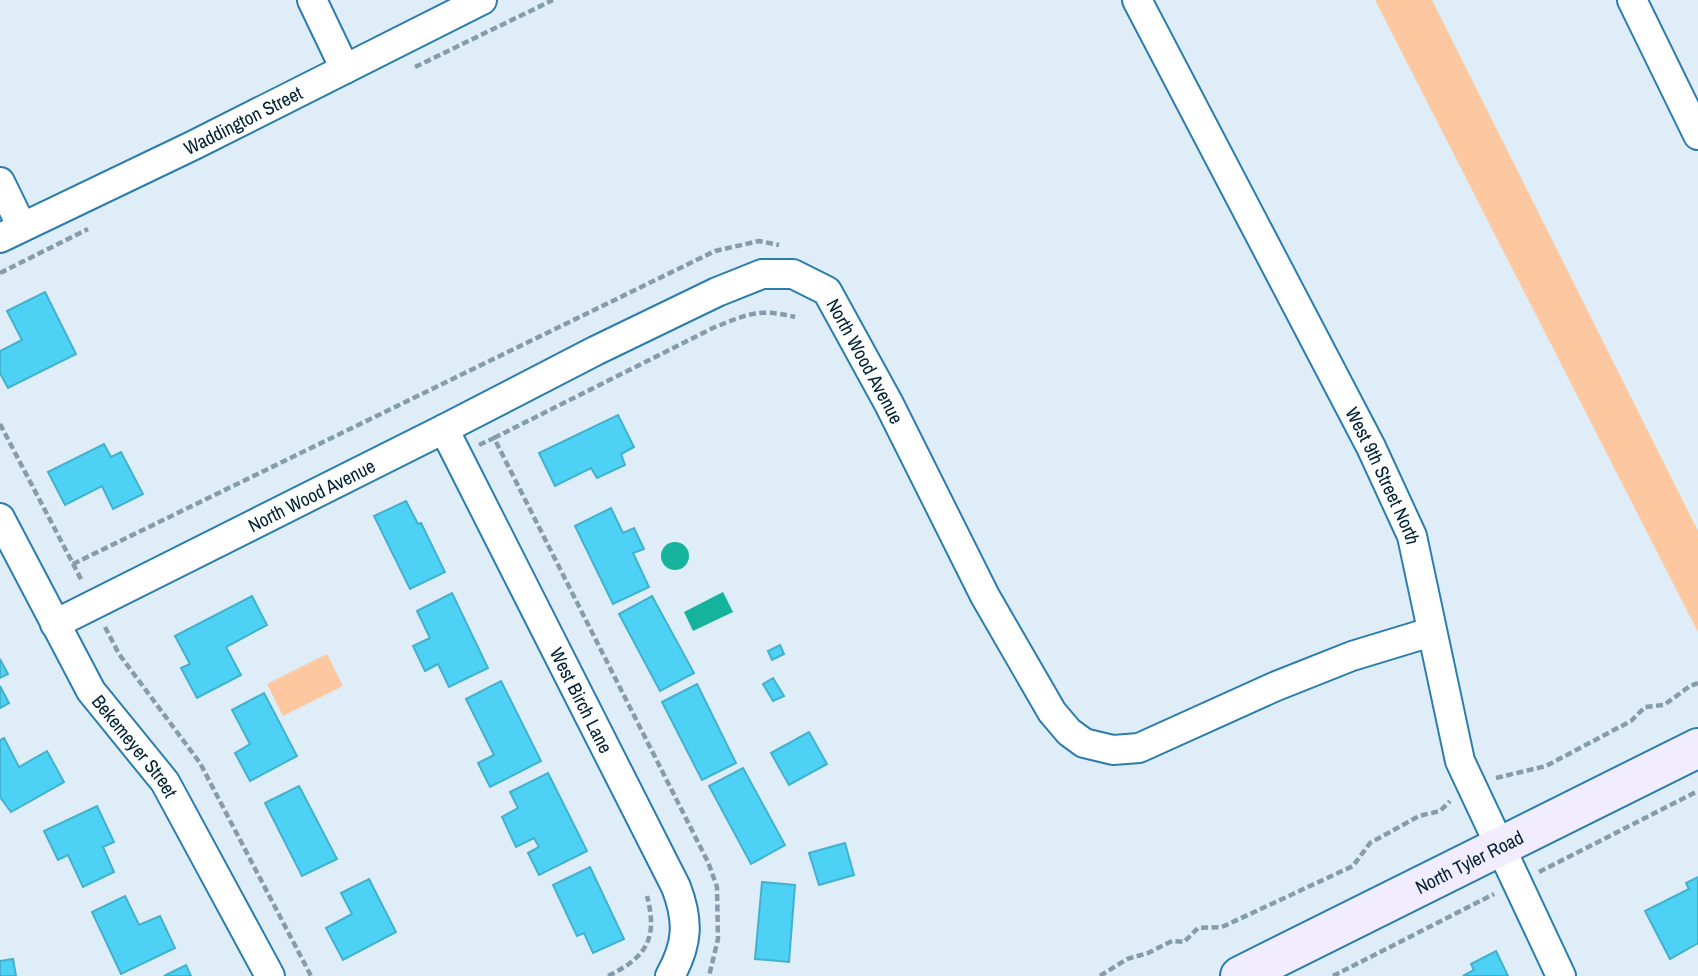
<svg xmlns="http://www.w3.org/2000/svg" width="1698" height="976" font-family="'Archivo Narrow',sans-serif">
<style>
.green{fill:#fdc89f}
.water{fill:#16b39c}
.building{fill:#4dd2f5;stroke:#42b1ce;stroke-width:2}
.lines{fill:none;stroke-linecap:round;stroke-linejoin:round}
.minor-casing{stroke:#2a7dac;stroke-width:32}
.secondary-casing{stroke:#2a7dac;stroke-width:42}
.path{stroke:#869cab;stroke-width:4.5;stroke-dasharray:7 3.5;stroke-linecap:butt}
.minor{stroke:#fff;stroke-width:28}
.secondary{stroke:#f2edfe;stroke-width:38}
.labels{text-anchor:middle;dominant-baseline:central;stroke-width:7;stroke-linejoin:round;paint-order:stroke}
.street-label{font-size:19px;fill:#002235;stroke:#fff}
</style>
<rect width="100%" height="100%" fill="#deedf8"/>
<g class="green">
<path d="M1375,0H1432L1698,531V632Z"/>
<path d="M327,654L343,686L283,716L267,684Z"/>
</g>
<g class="water">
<circle cx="675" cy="556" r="14"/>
<path d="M723,592L733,612L693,631L684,612Z"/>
</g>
<g class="building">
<path d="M45,292L76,354L8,388L0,373V351L22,340L7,311Z"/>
<path d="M618,415L634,447L621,454L625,465L597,478L591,468L555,486L539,453Z"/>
<path d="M104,444L111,457L121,452L143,494L113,509L102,486L65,505L48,472Z"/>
<path d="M406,501L418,524L421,523L445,572L410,589L374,516Z"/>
<path d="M611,508L623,533L634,528L644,549L633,553L649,587L613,604L575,526Z"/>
<path d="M452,593L488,668L449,687L438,664L425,671L413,646L430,638L417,611Z"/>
<path d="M252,596L267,625L226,647L241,675L197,698L181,668L190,664L175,636Z"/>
<path d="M652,596L694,673L660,691L619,614Z"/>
<path d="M780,645L784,654L772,660L768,651Z"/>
<path d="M0,659L8,674L0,678Z"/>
<path d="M773,678L784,696L773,701L763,684Z"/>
<path d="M501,681L541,761L490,787L478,763L494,755L466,699Z"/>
<path d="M697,684L736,763L702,780L662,702Z"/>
<path d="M0,686L9,703L0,708Z"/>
<path d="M264,693L297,756L250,781L235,753L250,744L232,710Z"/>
<path d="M809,732L827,764L789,785L771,753Z"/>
<path d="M4,738L19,767L47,751L64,782L11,812L0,797V740Z"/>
<path d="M743,768L785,845L751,864L709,786Z"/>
<path d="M548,773L587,851L539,875L528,853L539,847L534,838L516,847L502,817L518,808L510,792Z"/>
<path d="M299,786L337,859L302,876L265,803Z"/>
<path d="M97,806L114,842L103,847L114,872L83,887L68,855L58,860L44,831Z"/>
<path d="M845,843L854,875L819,885L809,853Z"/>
<path d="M590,867L624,939L593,953L584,933L577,936L553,885Z"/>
<path d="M1698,877V943L1670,959L1645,911L1689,889L1686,883Z"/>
<path d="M369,879L396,932L343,960L326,928L352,914L341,893Z"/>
<path d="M762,882L795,885L789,962L755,959Z"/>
<path d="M125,896L139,925L160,916L175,948L121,974L92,912Z"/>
<path d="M1496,951L1508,976H1463L1474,970L1471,964Z"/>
<path d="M13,959L16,976H0V961Z"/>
<path d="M186,965L191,976H164Z"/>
</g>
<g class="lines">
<defs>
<g id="minor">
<path d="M312,0L345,69"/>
<path id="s1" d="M1137,0L1371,447L1412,536L1460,761L1561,976"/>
<path d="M1632,0L1698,135"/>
<path d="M0,182L22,227"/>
<path id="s2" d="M0,238L194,145L482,0"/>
<path id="s3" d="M444,429L676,887C689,921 688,944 670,976"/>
<path id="s4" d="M0,518L91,691L165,782L270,976"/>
<path id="s5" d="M55,624L444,429L595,351L717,292L762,274H793L827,291L889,404L985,596L1052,712L1069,732L1084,743L1113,750L1139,748L1274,687L1352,656L1431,632"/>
</g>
<g id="secondary">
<path id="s6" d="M1240,976L1698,748"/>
</g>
</defs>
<use href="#minor" class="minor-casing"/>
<use href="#secondary" class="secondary-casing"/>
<g class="path">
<path d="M415,67L553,0"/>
<path d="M0,273L88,229"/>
<path d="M0,424L82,581"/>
<path d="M494,438L715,327C749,314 758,308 795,317"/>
<path d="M479,445L494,438L708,862L717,887L718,939L709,976"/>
<path d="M73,564L715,251L759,241L779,245"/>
<path d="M105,627L119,654L200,763L311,976"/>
<path d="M1496,778L1546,766L1631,721L1645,707L1664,705L1690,686L1698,683"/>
<path d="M1539,872L1698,791"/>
<path d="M608,976C647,957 658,938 647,896"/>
<path d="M1100,976L1127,959L1148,953L1172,941L1184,942L1198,928L1222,927L1353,866L1370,843L1419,816L1440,811L1450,801"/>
<path d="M1333,976L1494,894"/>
</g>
<use href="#minor" class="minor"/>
<use href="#secondary" class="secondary"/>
</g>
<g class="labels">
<g class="street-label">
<text stroke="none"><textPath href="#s2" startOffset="270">Waddington Street</textPath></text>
<text stroke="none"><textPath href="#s5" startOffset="938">North Wood Avenue</textPath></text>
<text stroke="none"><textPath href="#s1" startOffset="536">West 9th Street North</textPath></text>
<text stroke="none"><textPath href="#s5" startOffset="287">North Wood Avenue</textPath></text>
<text stroke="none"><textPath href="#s3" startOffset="304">West Birch Lane</textPath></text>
<text stroke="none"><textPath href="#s4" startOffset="266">Bekemeyer Street</textPath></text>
<text stroke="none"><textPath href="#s6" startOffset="256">North Tyler Road</textPath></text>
</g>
</g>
</svg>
